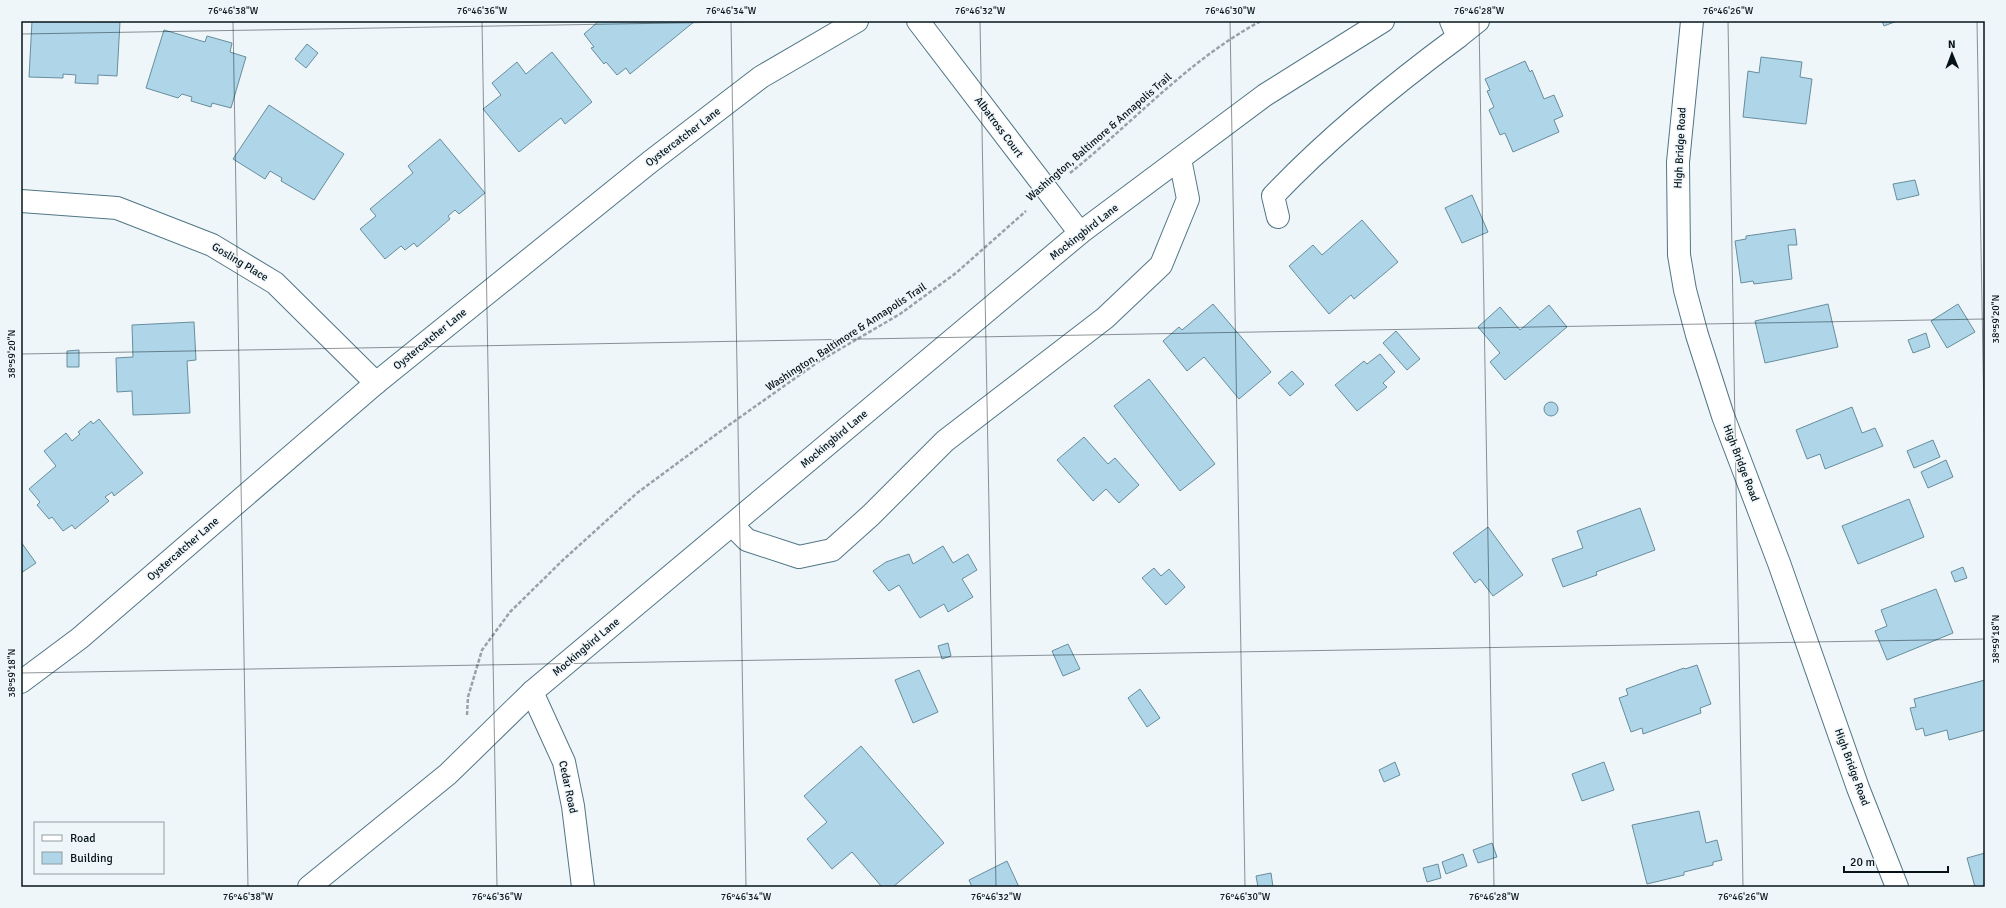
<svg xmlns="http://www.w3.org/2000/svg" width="2006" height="908" font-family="Signika,sans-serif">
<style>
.building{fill:#aed6e8;stroke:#678d9d}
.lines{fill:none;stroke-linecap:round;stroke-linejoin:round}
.minor-casing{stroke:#517686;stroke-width:24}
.path{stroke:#98a2a7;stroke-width:2.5;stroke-dasharray:4 2;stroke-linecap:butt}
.minor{stroke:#fff;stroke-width:22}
.ticks{fill:none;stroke:#06141a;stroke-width:1;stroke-opacity:0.45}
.labels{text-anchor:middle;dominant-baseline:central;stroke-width:3;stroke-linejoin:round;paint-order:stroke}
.street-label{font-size:11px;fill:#06141a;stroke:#eff6fa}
.neatline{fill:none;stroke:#06141a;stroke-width:1.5}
.ticks-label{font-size:10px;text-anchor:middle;fill:#06141a}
</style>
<rect width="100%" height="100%" fill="#eff6fa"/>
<g class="building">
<path d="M32,21L120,22L117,76L98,75V84L75,83L76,75L63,74V78L29,77Z"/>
<path d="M599,21H695L630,74L626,68L617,75L606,62L604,64L591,48L594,47L584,34Z"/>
<path d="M1882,21H1897L1884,26Z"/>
<path d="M164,30L205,42L207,36L232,43L230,52L246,57L231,108L212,103L211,107L191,101L192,97L182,94L178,98L146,88Z"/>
<path d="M307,44L318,53L306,68L295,59Z"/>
<path d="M552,52L592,102L565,124L561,118L519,152L483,109L501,95L492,83L517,62L526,74Z"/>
<path d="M1761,57L1802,62L1800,77L1812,79L1806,124L1743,117L1748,71L1759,73Z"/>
<path d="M1525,61L1530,72L1532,70L1544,99L1554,95L1563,116L1554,120L1559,132L1513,152L1505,133L1500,135L1489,110L1494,107L1487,91L1490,90L1485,79Z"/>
<path d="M269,105L344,154L314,200L281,181L282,178L270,171L265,179L233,159Z"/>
<path d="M440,139L485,193L459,214L455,210L448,216L450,219L417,247L414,243L405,250L401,246L385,259L360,229L376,216L370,209L413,173L408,166Z"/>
<path d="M1915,180L1919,195L1897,200L1893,184Z"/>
<path d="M1472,195L1488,232L1462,243L1445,208Z"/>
<path d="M1362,220L1398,262L1354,299L1351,295L1329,314L1289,266L1313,245L1322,255Z"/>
<path d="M1795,229L1797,245H1788L1792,279L1754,284L1753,281L1741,283L1735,241L1746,239V236Z"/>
<path d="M1213,304L1271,372L1239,399L1204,357L1187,371L1163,341L1179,327L1182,330Z"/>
<path d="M1828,304L1838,347L1765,363L1755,321Z"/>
<path d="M1958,304L1975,332L1947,348L1931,321Z"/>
<path d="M1549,305L1567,327L1505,380L1490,362L1500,353L1478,327L1500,307L1520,330Z"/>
<path d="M194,322L196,360L187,361L190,413L133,415L132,391L117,392L116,358L133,357L132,325Z"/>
<path d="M1396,331L1420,359L1407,370L1383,343Z"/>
<path d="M1926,333L1930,347L1913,353L1908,340Z"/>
<path d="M79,350V367H67V351Z"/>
<path d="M1380,354L1395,372L1383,383L1387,387L1357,411L1335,385L1364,361L1367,364Z"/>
<path d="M1292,371L1304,384L1290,396L1278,383Z"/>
<path d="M1149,379L1215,464L1180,491L1114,406Z"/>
<circle cx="1551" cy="409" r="7"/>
<path d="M1852,407L1862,433L1875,428L1883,446L1825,469L1820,454L1807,459L1796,430Z"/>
<path d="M99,419L143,473L114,496L112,492L105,497L109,501L75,529L72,525L63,531L52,517L49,519L37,505L40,502L29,489L56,466L44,451L66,433L72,441L80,434L78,432L91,421L93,424Z"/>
<path d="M1084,437L1108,464L1115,458L1139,485L1119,503L1106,489L1093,501L1057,460Z"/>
<path d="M1933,440L1940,457L1914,468L1907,451Z"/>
<path d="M1946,460L1953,477L1928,488L1921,472Z"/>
<path d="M1909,499L1924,537L1858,564L1842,526Z"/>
<path d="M1640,508L1655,550L1596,572L1597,575L1563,587L1552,559L1583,548L1577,531Z"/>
<path d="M1488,527L1523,575L1493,596L1480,579L1475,583L1453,553Z"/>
<path d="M21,542L36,563L21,573Z"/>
<path d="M943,546L953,563L968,554L977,570L962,579L973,597L948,612L944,604L920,618L899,585L889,591L873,571L886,562L909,554L913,564Z"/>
<path d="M1963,567L1967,578L1955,582L1951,572Z"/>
<path d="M1154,568L1161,576L1169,569L1185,587L1166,605L1142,578Z"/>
<path d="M1936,589L1953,633L1887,660L1875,631L1887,626L1881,610Z"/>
<path d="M948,643L951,656L942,659L938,646Z"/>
<path d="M1068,644L1080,669L1063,676L1052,651Z"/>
<path d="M1697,665L1711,704L1700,708L1701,713L1643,734L1642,728L1631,732L1619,698L1628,695L1626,689L1684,668L1685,669Z"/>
<path d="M919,670L938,712L913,723L895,680Z"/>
<path d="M1985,680V730L1949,740L1947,730L1925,736L1923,728L1916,730L1910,708L1916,707L1914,699Z"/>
<path d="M1140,689L1160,718L1147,727L1128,698Z"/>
<path d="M861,746L944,843L893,887H882L852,852L832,869L807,839L827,822L804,796Z"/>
<path d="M1395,762L1400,775L1384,782L1379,770Z"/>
<path d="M1604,762L1614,790L1582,801L1572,774Z"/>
<path d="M1699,811L1706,843L1717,840L1722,860L1713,862V865L1684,872V875L1647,884L1632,825Z"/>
<path d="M1492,843L1497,857L1478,863L1473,850Z"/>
<path d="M1985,853V887H1975L1967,858Z"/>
<path d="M1463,854L1467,866L1446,874L1442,862Z"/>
<path d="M1007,861L1019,887H972L969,880Z"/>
<path d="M1438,864L1441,878L1427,882L1423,868Z"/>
<path d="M1271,873L1273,887H1258L1256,876Z"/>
</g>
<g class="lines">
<defs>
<g id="minor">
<path d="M918,21L1080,233"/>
<path d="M1692,21L1678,162L1679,255L1685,290L1697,335L1723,416L1779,563L1858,788L1897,887"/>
<path d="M1458,37L1478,21"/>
<path d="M21,201L117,208L212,245L275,283L376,383"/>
<path d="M1278,217L1273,196C1329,137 1393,85 1458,37L1451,21"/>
<path d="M732,525L747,540L799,557L832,550L871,515L945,441L1105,318L1161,265L1188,199L1180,159"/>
<path d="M21,682L80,638L376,383L650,162L761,77L857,21"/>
<path d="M532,692L564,762L573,806L583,887"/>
<path d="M309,887L448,774L532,692L1080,233L1265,95L1383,21"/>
</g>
</defs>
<use href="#minor" class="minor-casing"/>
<g class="path">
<path d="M1070,173C1134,122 1188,60 1261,21"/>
<path d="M467,715L468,697L482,650L510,612L563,560L637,493L729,425L818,362L900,314L956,273L1026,211"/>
</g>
<use href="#minor" class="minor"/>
</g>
<path class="ticks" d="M233,21L248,887M482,21L497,887M731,21L746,887M980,21L996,887M1230,21L1245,887M1479,21L1494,887M1728,21L1743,887M1977,21L1985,474M21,34L794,21M21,354L1985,319M21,673L1985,639"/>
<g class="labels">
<g class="street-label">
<text transform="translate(999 127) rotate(53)">Albatross Court</text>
<text transform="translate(683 137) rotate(-37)">Oystercatcher Lane</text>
<text transform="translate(1099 137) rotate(-41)">Washington, Baltimore &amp; Annapolis Trail</text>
<text transform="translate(1680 148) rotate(-87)">High Bridge Road</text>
<text transform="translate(1084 232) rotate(-38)">Mockingbird Lane</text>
<text transform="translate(240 262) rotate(31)">Gosling Place</text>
<text transform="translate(846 337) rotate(-33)">Washington, Baltimore &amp; Annapolis Trail</text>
<text transform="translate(430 339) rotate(-39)">Oystercatcher Lane</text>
<text transform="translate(834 439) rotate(-40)">Mockingbird Lane</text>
<text transform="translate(1741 463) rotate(69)">High Bridge Road</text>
<text transform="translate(183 549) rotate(-41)">Oystercatcher Lane</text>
<text transform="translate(586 647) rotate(-40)">Mockingbird Lane</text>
<text transform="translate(1852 767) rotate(70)">High Bridge Road</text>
<text transform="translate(568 787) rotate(78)">Cedar Road</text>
</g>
</g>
<rect width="2006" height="908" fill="none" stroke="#eff6fa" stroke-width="44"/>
<rect x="34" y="822" width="130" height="52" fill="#eff6fa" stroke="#929ca0"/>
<rect x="42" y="835" width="20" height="6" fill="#ffffff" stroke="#929ca0"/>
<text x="70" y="842" font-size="12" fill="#06141a">Road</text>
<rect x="42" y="852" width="20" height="12" fill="#aed6e8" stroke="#929ca0"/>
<text x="70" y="862" font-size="12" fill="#06141a">Building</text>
<g transform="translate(1952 54) rotate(359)" stroke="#eff6fa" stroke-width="3" paint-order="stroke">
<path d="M0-3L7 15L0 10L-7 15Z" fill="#06141a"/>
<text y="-6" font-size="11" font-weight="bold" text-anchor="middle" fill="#06141a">N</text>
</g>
<path d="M1844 866v6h104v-6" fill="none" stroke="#06141a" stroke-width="2"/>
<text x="1850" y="866" font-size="12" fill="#06141a" stroke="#eff6fa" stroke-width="3" paint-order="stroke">20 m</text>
<rect x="22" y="22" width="1962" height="864" class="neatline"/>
<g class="ticks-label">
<text x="233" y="14">76°46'38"W</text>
<text x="482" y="14">76°46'36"W</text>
<text x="731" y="14">76°46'34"W</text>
<text x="980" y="14">76°46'32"W</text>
<text x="1230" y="14">76°46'30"W</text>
<text x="1479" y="14">76°46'28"W</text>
<text x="1728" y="14">76°46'26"W</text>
<text transform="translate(1995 319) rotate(-90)" y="4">38°59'20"N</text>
<text transform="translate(11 354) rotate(-90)" y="4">38°59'20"N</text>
<text transform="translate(1995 639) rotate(-90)" y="4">38°59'18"N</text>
<text transform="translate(11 673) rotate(-90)" y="4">38°59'18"N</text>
<text x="248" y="900">76°46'38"W</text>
<text x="497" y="900">76°46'36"W</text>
<text x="746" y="900">76°46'34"W</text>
<text x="996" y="900">76°46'32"W</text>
<text x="1245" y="900">76°46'30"W</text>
<text x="1494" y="900">76°46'28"W</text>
<text x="1743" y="900">76°46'26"W</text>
</g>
</svg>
